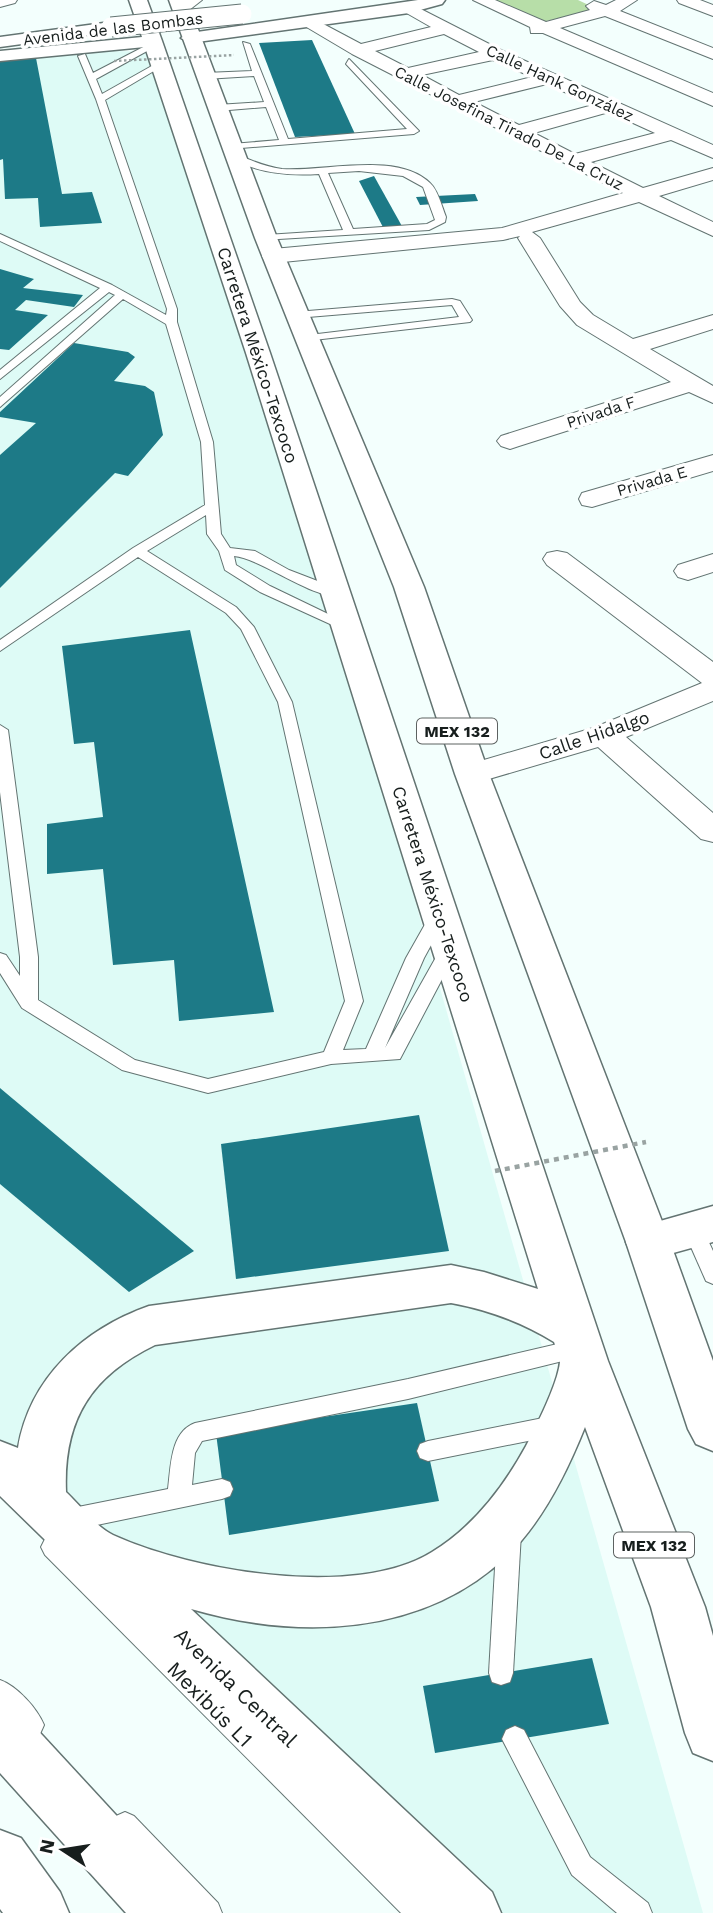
<svg xmlns="http://www.w3.org/2000/svg" width="713" height="1913" font-family="'Work Sans',sans-serif">
<style>
.built{fill:#defbf6}
.green{fill:#b7dea8}
.building{fill:#1d7a87}
.lines{fill:none;stroke-linecap:round;stroke-linejoin:round}
.lane-casing{stroke:#637472;stroke-width:2}
.street-casing{stroke:#637472;stroke-width:2}
.secondary-casing{stroke:#637472;stroke-width:3}
.highway-casing{stroke:#637472;stroke-width:3}
.lane{fill:#fff;fill-rule:evenodd}
.street{fill:#fff;fill-rule:evenodd}
.secondary{fill:#fff;fill-rule:evenodd}
.highway{fill:#fff;fill-rule:evenodd}
.secondary-bridge-casing{stroke:#637472;stroke-width:21;stroke-linecap:butt}
.path-bridge-far1{stroke:#99a3a2;stroke-width:2.5;stroke-dasharray:2.5 2.5;stroke-linecap:butt}
.path-bridge{stroke:#99a3a2;stroke-width:4.5;stroke-dasharray:5 5;stroke-linecap:butt}
.secondary-bridge{stroke:#fff;stroke-width:19}
.labels{text-anchor:middle;dominant-baseline:central;stroke-width:7;stroke-linejoin:round;paint-order:stroke}
.far-street-label{font-size:16px;fill:#171e1d;stroke:#fff}
.shield{fill:#fff;stroke:#5d6261;stroke-width:2}
.shield-label{font-size:16px;font-weight:bold;fill:#171e1d}
.street-label{font-size:18px;fill:#171e1d;stroke:#fff}
.near-street-label{font-size:21px;fill:#171e1d;stroke:#fff}
</style>
<rect width="100%" height="100%" fill="#f3fffd"/>
<path class="built" d="M73,50L156,52L374,756L703,1913H499L0,1443V57Z"/>
<path class="green" d="M488,0H578L597,9L538,23Z"/>
<g class="building">
<path d="M312,40L355,134L295,137L259,43Z"/>
<path d="M36,58L62,194L92,192L102,223L40,227L38,198L5,199L3,159L0,160V61Z"/>
<path d="M374,176L403,228L386,233L359,181Z"/>
<path d="M475,194L478,201L420,205L416,197Z"/>
<path d="M0,269L34,279L23,288L83,295L74,307L26,300L15,310L48,315L9,350L0,349Z"/>
<path d="M74,343L128,352L135,357L114,381L145,386L154,392L163,435L128,476L115,473L0,588V455L36,423L0,417V412Z"/>
<path d="M190,630L274,1012L179,1021L174,960L113,965L103,869L47,874V824L103,817L94,742L74,744L62,646Z"/>
<path d="M0,1088L194,1251L129,1292L0,1184Z"/>
<path d="M419,1115L449,1251L236,1279L221,1144Z"/>
<path d="M417,1403L439,1501L229,1535L216,1433Z"/>
<path d="M592,1658L609,1724L435,1753L423,1686Z"/>
</g>
<g class="lines">
<defs>
<g id="lane">
<path d="M243,42L250,44L288,139L407,129L346,64L349,59L419,131L414,134L229,149V145L232,144L279,140L266,107L217,111L213,108L217,105L264,102L254,76L205,79L201,76L205,73L252,71Z"/>
<path d="M151,43L158,45L96,79L102,94L157,63L164,65L105,100L177,309V322L213,442L221,534L230,548L255,551L289,570L341,590V596C316,601 262,559 234,556L236,565L270,586L353,626L351,629H341L260,592L225,570L219,551L207,534L206,515L147,551L236,607L254,627L292,702L363,1001L343,1050L366,1049L406,958L432,912L438,910L447,916L424,958L385,1048L444,943L450,941L459,947L400,1059L331,1064L208,1093L122,1070L22,1008L0,973V953L6,955L20,976V957L0,792V725L8,730L38,957V1000L135,1060L208,1079L324,1052L345,1001L278,702L241,629L226,613L138,557L0,651V640L133,548L205,505L201,442L166,324L123,299L0,407V397L115,295L109,292L0,379V370L100,288L0,241V234L112,285L166,315L167,309L96,99L78,56L85,54L93,73Z"/>
<path d="M236,155C252,160 265,167 282,169C324,172 397,151 430,183C438,190 442,207 446,217L445,222L429,230L262,240V236L266,235L343,230L319,174C288,176 261,173 233,160L231,158ZM359,171L403,176L423,187L435,220L427,224L353,229L328,173Z"/>
<path d="M452,299L460,301L472,320L470,322L305,341L299,338L301,336L459,317L452,305L296,318L291,315L296,312Z"/>
<path d="M693,1221L700,1223L713,1251V1284L706,1281L683,1229L686,1223Z"/>
<path d="M579,1339L587,1342L590,1348L587,1354L579,1357L408,1399L202,1441L195,1453L192,1485L222,1479L230,1482L233,1489L230,1496L222,1499L68,1531L60,1528L56,1520L60,1512L68,1509L168,1489C171,1467 170,1432 195,1423L408,1379Z"/>
<path d="M558,1415L566,1418L569,1425L566,1432L558,1435L428,1461L420,1458L417,1451L420,1444L428,1441Z"/>
<path d="M509,1522L517,1525L521,1533L513,1673L510,1682L501,1685L492,1682L489,1673L497,1533L501,1525Z"/>
<path d="M53,1536L61,1539L430,1903L434,1913H401L45,1555L41,1547L45,1539Z"/>
<path d="M0,1680C17,1686 37,1708 44,1725L40,1734L31,1738L22,1734L0,1710Z"/>
<path d="M515,1726L524,1730L590,1857L648,1903L652,1913H617L572,1875L502,1739L506,1730Z"/>
<path d="M125,1812L134,1816L218,1903L222,1913H189L116,1834L112,1825L116,1816Z"/>
</g>
<g id="street">
<path d="M0,0H17L15,3L0,7Z"/>
<path d="M183,0H202L188,11H176L174,8Z"/>
<path d="M473,0H495L546,22L590,10L586,6L594,1L606,5L616,0H637L620,11L713,48V59L605,16L560,28L713,93V106L543,33H531L530,27Z"/>
<path d="M677,0H700L713,5V16L679,3Z"/>
<path d="M409,3L501,50L713,145V158L671,140L591,162L643,188L713,168V180L659,196L713,222V236L639,202L532,232L540,238L580,302L593,315L633,339L713,315V329L650,349L713,386V403L689,392L519,446L510,449L501,446L497,441L501,436L671,382L577,325L560,306L518,238L520,236L503,240L273,263L265,261L262,256L265,251L273,249L502,228L623,193L352,54L298,22L300,18H312L361,44L431,27L403,11L401,8ZM444,34L479,52L408,68L375,51ZM493,60L532,77L459,95L422,75ZM547,84L593,105L519,125L474,102ZM609,112L655,133L575,154L534,133Z"/>
<path d="M713,455V471L592,507L582,505L579,499L582,493Z"/>
<path d="M557,551L567,553L713,662V701L626,737L713,813V842L701,839L598,747L472,784L460,781L456,774L460,767L593,728L702,683L547,565L543,559L547,553Z"/>
<path d="M713,554V572L688,580L678,577L674,571L678,565Z"/>
</g>
<g id="secondary">
<path d="M418,0H445L442,4L409,13L190,43L181,38L190,33Z"/>
<path d="M111,22L117,23L120,27L117,31L0,47V37Z"/>
<path d="M713,1206V1242L648,1260L632,1255L626,1242L632,1229Z"/>
</g>
<g id="highway">
<path d="M129,0H147L162,41L270,353L608,1361L705,1607L713,1636V1761L693,1753L685,1733L651,1607L585,1427C567,1472 543,1521 508,1555C423,1637 298,1640 191,1609L492,1892L501,1913H428L0,1496V1441L18,1448C30,1377 84,1329 149,1306L451,1265L484,1272L538,1289L246,353L145,47L0,61V51L142,37ZM451,1303C489,1310 521,1322 554,1342C556,1348 560,1356 560,1362C558,1383 536,1427 526,1446C503,1488 473,1527 432,1552C355,1600 192,1571 113,1535C96,1527 80,1505 66,1492C63,1420 91,1376 155,1345Z"/>
<path d="M169,0H187L277,238L424,587L489,774L670,1242L713,1361V1451L696,1444L688,1429L626,1242L455,774L394,587L255,238Z"/>
<path d="M0,1703L20,1711L187,1892L196,1913H126L0,1773Z"/>
<path d="M0,1830L21,1838L60,1892L69,1913H3L0,1909Z"/>
</g>
</defs>
<use href="#lane" class="lane-casing"/>
<use href="#street" class="street-casing"/>
<use href="#secondary" class="secondary-casing"/>
<use href="#highway" class="highway-casing"/>
<use href="#lane" class="lane"/>
<use href="#street" class="street"/>
<use href="#secondary" class="secondary"/>
<use href="#highway" class="highway"/>
<defs>
<path id="secondary-bridge" d="M111,27L242,14"/>
</defs>
<use href="#secondary-bridge" class="secondary-bridge-casing"/>
<path class="path-bridge-far1" d="M114,61L234,55"/>
<path class="path-bridge" d="M495,1171L646,1142"/>
<use href="#secondary-bridge" class="secondary-bridge"/>
</g>
<g class="labels">
<g class="far-street-label">
<text transform="translate(113 29) rotate(-7)">Avenida de las Bombas</text>
<text transform="translate(560 83) rotate(25)">Calle Hank González</text>
<text transform="translate(509 128) rotate(27)">Calle Josefina Tirado De La Cruz</text>
<text transform="translate(601 412) rotate(-18)">Privada F</text>
<text transform="translate(652 481) rotate(-16)">Privada E</text>
</g>
<g class="shield">
<rect x="417" y="718.5" width="80" height="25" rx="5"/>
<rect x="614" y="1532.5" width="80" height="25" rx="5"/>
</g>
<g class="shield-label">
<text x="457" y="731">MEX 132</text>
<text x="654" y="1545">MEX 132</text>
</g>
<g class="street-label">
<text transform="translate(258 355) rotate(72)">Carretera México-Texcoco</text>
<text transform="translate(594 735) rotate(-19)">Calle Hidalgo</text>
<text transform="translate(433 894) rotate(72)">Carretera México-Texcoco</text>
</g>
<g class="near-street-label">
<text transform="translate(236 1687) rotate(44)">Avenida Central</text>
<text transform="translate(210 1704) rotate(45)">Mexibús L1</text>
</g>
</g>
<g transform="translate(63 1850) rotate(282)" stroke="#ffffff" stroke-width="5" paint-order="stroke">
<path d="M0-5L12 26L0 18L-12 26Z" fill="#171e1d"/>
<text y="-10" font-size="19" font-weight="bold" text-anchor="middle" fill="#171e1d">N</text>
</g>
</svg>
